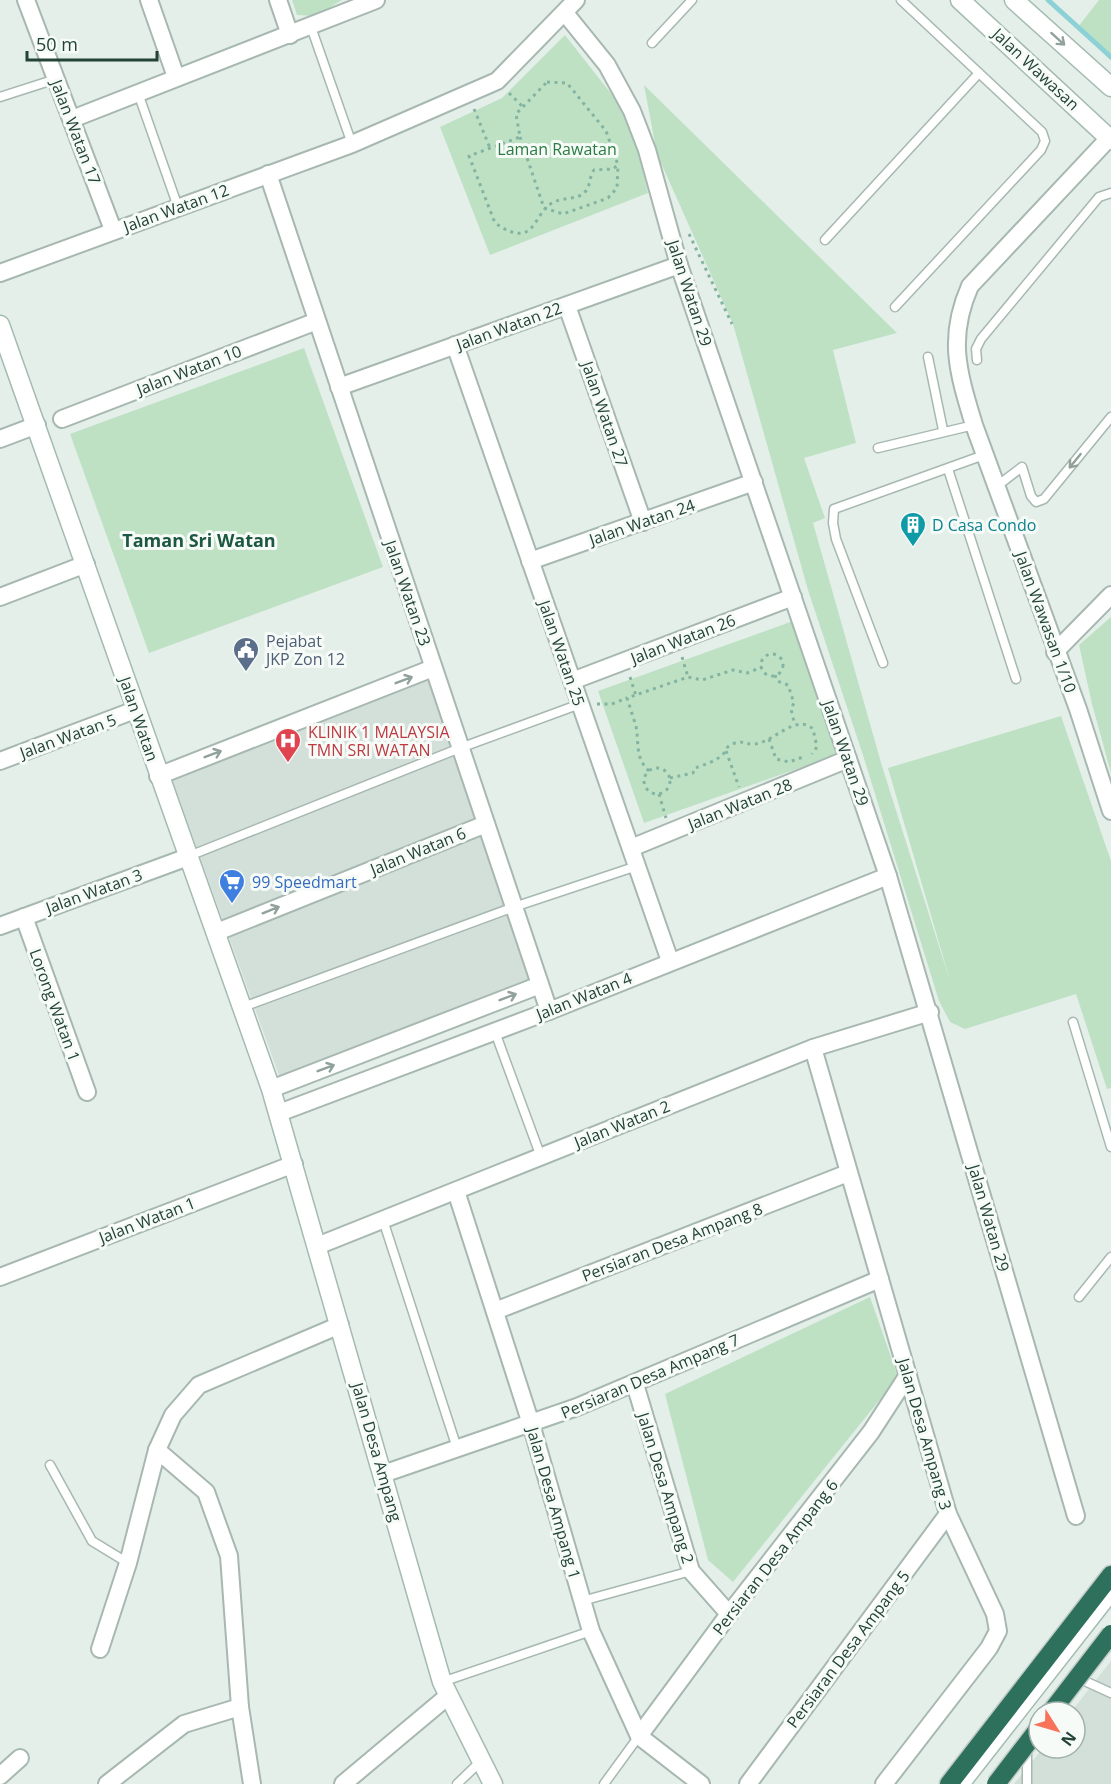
<svg xmlns="http://www.w3.org/2000/svg" width="1111" height="1784" font-family="'Open Sans',sans-serif">
<style>
.built{fill:#d3dfd9}
.green{fill:#bee1c4}
.lines{fill:none;stroke-linecap:round;stroke-linejoin:round}
.stream{stroke:#8bd1d6;stroke-width:5}
.lane-casing{stroke:#a7b8b1;stroke-width:11}
.street-casing{stroke:#a7b8b1;stroke-width:20}
.secondary-casing{stroke:#a3bbb1;stroke-width:21}
.highway-casing{stroke:#c1cac7;stroke-width:21}
.path{stroke:#84b4a1;stroke-width:3;stroke-dasharray:3 4.5;stroke-linecap:butt}
.lane{stroke:#fff;stroke-width:8}
.street{stroke:#fff;stroke-width:16}
.secondary{stroke:#fff;stroke-width:18}
.highway{stroke:#2d705c;stroke-width:18}
.highway-bridge-casing{stroke:#c1cac7;stroke-width:21;stroke-linecap:butt}
.highway-bridge{stroke:#2d705c;stroke-width:18}
.oneway{stroke:#91a19b}
.labels{text-anchor:middle;dominant-baseline:central;stroke-width:6;stroke-linejoin:round;paint-order:stroke}
.street-label{font-size:16px;fill:#234337;stroke:#f6fbf8}
.park-label{font-size:16px;fill:#2b7c43;stroke:#f6fbf8}
.culture-label{font-size:16px;fill:#0d838f;stroke:#f6fbf8;text-anchor:start}
.service-label{font-size:16px;fill:#4e5e75;stroke:#f6fbf8;text-anchor:start}
.health-label{font-size:16px;fill:#be3a42;stroke:#f6fbf8;text-anchor:start}
.shop-label{font-size:16px;fill:#366cbe;stroke:#f6fbf8;text-anchor:start}
.neighbourhood-label{font-size:18px;font-weight:bold;fill:#1d5643;stroke:#f6fbf8}
</style>
<rect width="100%" height="100%" fill="#e5efea"/>
<g class="built">
<path d="M430,677L532,981L280,1078L171,777Z"/>
<path d="M1111,1661V1784H1014L1043,1748H1075V1712H1071Z"/>
</g>
<g class="green">
<path d="M292,0H342L315,16L297,15Z"/>
<path d="M1099,0H1111V61L1078,27Z"/>
<path d="M565,35L616,100L633,131L648,193L490,255L440,127L502,98Z"/>
<path d="M644,85L897,333L833,350L856,443L804,458L825,518L813,523L882,766L951,984L888,768L1061,716L1111,861V1088L1107,1089L1076,994L965,1029L950,1022L939,1001L863,755L808,590L733,324L657,154Z"/>
<path d="M304,348L383,567L149,653L70,434Z"/>
<path d="M1111,617V773L1092,704L1079,645Z"/>
<path d="M793,621L839,754L644,823L598,691Z"/>
<path d="M870,1297L898,1377L733,1582L708,1560L665,1394Z"/>
</g>
<g class="lines">
<path class="stream" d="M1048,0L1111,57"/>
<defs>
<g id="lane">
<path d="M311,27L352,144"/>
<path d="M652,43L692,0"/>
<path d="M138,93L178,207"/>
<path d="M0,97L56,79"/>
<path d="M825,240L979,73"/>
<path d="M895,307L1041,150L1045,141L1042,132L901,0"/>
<path d="M928,357L943,430"/>
<path d="M977,360L976,349L981,339L1099,197L1111,193"/>
<path d="M878,448L974,425"/>
<path d="M948,469L1016,679"/>
<path d="M997,486L1022,467L1031,496L1036,502L1044,499L1111,417"/>
<path d="M883,663L836,539L833,523L834,509L984,455"/>
<path d="M189,856L460,748L580,704"/>
<path d="M243,1007L514,907L637,866"/>
<path d="M1073,1022L1111,1147"/>
<path d="M495,1032L541,1157"/>
<path d="M383,1220L457,1448"/>
<path d="M1079,1297L1111,1257"/>
<path d="M50,1465L92,1541L128,1563"/>
<path d="M582,1601L691,1571"/>
<path d="M1076,1677L1111,1693"/>
<path d="M442,1682L591,1631"/>
<path d="M1027,1748V1784"/>
<path d="M457,1784L481,1761"/>
<path d="M604,1784L639,1736"/>
</g>
<g id="street">
<path d="M26,0L113,230"/>
<path d="M149,0L176,77"/>
<path d="M278,0L290,35"/>
<path d="M565,13L607,65L632,111L647,150L679,265L888,876L1076,1516"/>
<path d="M72,119L376,0"/>
<path d="M1111,136L970,286C947,338 958,372 974,425L1078,709L1111,811"/>
<path d="M268,174L549,1011"/>
<path d="M0,273L352,144L497,81L576,0"/>
<path d="M567,306L643,522"/>
<path d="M455,345L670,961"/>
<path d="M339,387L679,265"/>
<path d="M62,419L317,321"/>
<path d="M0,439L37,425"/>
<path d="M530,561L754,482"/>
<path d="M0,597L86,564"/>
<path d="M1055,652L1111,595"/>
<path d="M572,681L793,597"/>
<path d="M0,761L135,710"/>
<path d="M158,776L433,668"/>
<path d="M631,848L848,759"/>
<path d="M24,917L87,1092"/>
<path d="M0,926L188,857"/>
<path d="M217,932L486,824"/>
<path d="M813,1048L948,1514L995,1614L998,1631L989,1648L884,1784"/>
<path d="M271,1089L540,985"/>
<path d="M279,1113L549,1011L888,876"/>
<path d="M456,1191L531,1424L591,1631L639,1736L701,1784"/>
<path d="M317,1246L813,1048L930,1012"/>
<path d="M0,1277L294,1164"/>
<path d="M495,1311L848,1173"/>
<path d="M635,1384L691,1571L729,1614"/>
<path d="M157,1450L206,1492L229,1556L240,1707L252,1784"/>
<path d="M383,1474L577,1407L880,1279"/>
<path d="M100,1649L128,1563L157,1450L173,1415L199,1385L340,1325"/>
<path d="M639,1736L729,1614L871,1432L908,1375"/>
<path d="M0,1776L20,1758"/>
<path d="M107,1784L184,1724L240,1707"/>
<path d="M343,1784L448,1696"/>
<path d="M748,1784L948,1514"/>
</g>
<g id="secondary">
<path d="M960,0L1111,140"/>
<path d="M1014,0L1111,87"/>
<path d="M0,325L271,1089L442,1682L493,1784"/>
<path d="M963,1780L1111,1591"/>
</g>
<path id="highway" d="M949,1784L1111,1575"/>
</defs>
<use href="#lane" class="lane-casing"/>
<use href="#street" class="street-casing"/>
<use href="#secondary" class="secondary-casing"/>
<use href="#highway" class="highway-casing"/>
<g class="path">
<path d="M547,82L567,83L606,131L618,165L613,169L594,170C589,177 591,185 585,192C578,200 564,197 554,202C532,212 537,252 495,223L469,156L520,137L516,114Z"/>
<path d="M509,93L522,106"/>
<path d="M474,109L490,148"/>
<path d="M520,137L544,208L563,214L608,198L617,188L618,165"/>
<path d="M689,234L732,324"/>
<circle cx="772" cy="665" r="11"/>
<path d="M682,657L688,677"/>
<path d="M775,675L777,681L788,685L794,703L791,709L794,722"/>
<path d="M630,677L636,696"/>
<path d="M597,704H612L627,698"/>
<path d="M769,739L776,759L789,762L806,756"/>
<path d="M726,751L739,787"/>
<circle cx="657" cy="781" r="13"/>
<path d="M649,771C635,758 639,743 636,726C633,717 630,707 627,698L688,677L702,680L733,670L747,673L762,667"/>
<path d="M670,778L693,773L695,768C704,765 719,760 724,753C726,751 726,748 729,746C742,738 744,745 755,744C774,742 796,713 813,729L817,747L812,754"/>
<path d="M659,794L666,818"/>
</g>
<use href="#lane" class="lane"/>
<use href="#street" class="street"/>
<use href="#secondary" class="secondary"/>
<use href="#highway" class="highway"/>
<defs>
<g id="highway-bridge">
<path d="M1051,1712L1111,1634"/>
<path d="M996,1784L1039,1728"/>
</g>
</defs>
<use href="#highway-bridge" class="highway-bridge-casing"/>
<use href="#highway-bridge" class="highway-bridge"/>
</g>
<defs><path id="oneway-shaft" d="M-6 0H5M1.5-3L5.5 0L1.5 3" fill="none" stroke-width="1.6" stroke-linecap="round" stroke-linejoin="round" transform="scale(1.5)"/></defs>
<g class="oneway">
<use href="#oneway-shaft" transform="translate(1058 39) rotate(42)"/>
<use href="#oneway-shaft" transform="translate(1075 461) rotate(129)"/>
<use href="#oneway-shaft" transform="translate(404 680) rotate(-21)"/>
<use href="#oneway-shaft" transform="translate(213 754) rotate(-21)"/>
<use href="#oneway-shaft" transform="translate(271 910) rotate(-22)"/>
<use href="#oneway-shaft" transform="translate(508 997) rotate(-21)"/>
<use href="#oneway-shaft" transform="translate(326 1068) rotate(-21)"/>
</g>
<defs>
<symbol id="building-pin" viewBox="-11 -11 22 30"><path d="M0 17L-7.5 6A9.5 9.5 0 1 1 7.5 6Z" fill="#0f9aa8" stroke="#f6fbf8"/><path d="M-4-6H4V6H1V3H-1V6H-4ZM-2.5-4.3h1.7v1.8h-1.7ZM.8-4.3h1.7v1.8H.8ZM-2.5-1h1.7V.8h-1.7ZM.8-1h1.7V.8H.8Z" fill="#fff"/></symbol>
<symbol id="civic-pin" viewBox="-11 -11 22 30"><path d="M0 17L-7.5 6A9.5 9.5 0 1 1 7.5 6Z" fill="#5c6f8a" stroke="#f6fbf8"/><path d="M-.6-6.5H3V-4.5H.6V-3L4-1V1h2V6H-6V1h2V-1L-.6-3ZM-1.2 2.5V6h2.4V2.5Z" fill="#fff"/></symbol>
<symbol id="hospital-pin" viewBox="-11 -11 22 30"><path d="M0 17L-7.5 6A9.5 9.5 0 1 1 7.5 6Z" fill="#e0444e" stroke="#f6fbf8"/><path d="M-5-5h3v3.5h4V-5h3V5h-3V1.5h-4V5h-3Z" fill="#fff"/></symbol>
<symbol id="supermarket-pin" viewBox="-11 -11 22 30"><path d="M0 17L-7.5 6A9.5 9.5 0 1 1 7.5 6Z" fill="#3f7fe0" stroke="#f6fbf8"/><path d="M-6-5.5h2.5l.6 2H6L4.5 2H-2.5L-4.4-4H-6ZM-1.5 3.2a1.3 1.3 0 1 0 .1 0ZM3 3.2a1.3 1.3 0 1 0 .1 0Z" fill="#fff"/></symbol>
</defs>
<g fill-rule="evenodd">
<use href="#building-pin" x="898" y="510" width="30" height="40"/>
<use href="#civic-pin" x="231" y="635" width="30" height="40"/>
<use href="#hospital-pin" x="273" y="726" width="30" height="40"/>
<use href="#supermarket-pin" x="217" y="867" width="30" height="40"/>
</g>
<g class="labels">
<g class="street-label">
<text transform="translate(1036 69) rotate(43)">Jalan Wawasan</text>
<text transform="translate(76 132) rotate(69)">Jalan Watan 17</text>
<text transform="translate(176 208) rotate(-20)">Jalan Watan 12</text>
<text transform="translate(690 293) rotate(72)">Jalan Watan 29</text>
<text transform="translate(509 326) rotate(-20)">Jalan Watan 22</text>
<text transform="translate(189 370) rotate(-21)">Jalan Watan 10</text>
<text transform="translate(605 414) rotate(71)">Jalan Watan 27</text>
<text transform="translate(642 522) rotate(-19)">Jalan Watan 24</text>
<text transform="translate(408 593) rotate(71)">Jalan Watan 23</text>
<text transform="translate(1046 622) rotate(70)">Jalan Wawasan 1/10</text>
<text transform="translate(683 639) rotate(-21)">Jalan Watan 26</text>
<text transform="translate(562 653) rotate(71)">Jalan Watan 25</text>
<text transform="translate(139 719) rotate(71)">Jalan Watan</text>
<text transform="translate(68 736) rotate(-20)">Jalan Watan 5</text>
<text transform="translate(846 753) rotate(71)">Jalan Watan 29</text>
<text transform="translate(740 804) rotate(-22)">Jalan Watan 28</text>
<text transform="translate(418 851) rotate(-22)">Jalan Watan 6</text>
<text transform="translate(94 891) rotate(-20)">Jalan Watan 3</text>
<text transform="translate(584 996) rotate(-22)">Jalan Watan 4</text>
<text transform="translate(55 1005) rotate(70)">Lorong Watan 1</text>
<text transform="translate(622 1124) rotate(-22)">Jalan Watan 2</text>
<text transform="translate(989 1218) rotate(74)">Jalan Watan 29</text>
<text transform="translate(147 1220) rotate(-21)">Jalan Watan 1</text>
<text transform="translate(672 1242) rotate(-21)">Persiaran Desa Ampang 8</text>
<text transform="translate(650 1376) rotate(-23)">Persiaran Desa Ampang 7</text>
<text transform="translate(925 1434) rotate(74)">Jalan Desa Ampang 3</text>
<text transform="translate(377 1452) rotate(74)">Jalan Desa Ampang</text>
<text transform="translate(666 1488) rotate(73)">Jalan Desa Ampang 2</text>
<text transform="translate(554 1503) rotate(74)">Jalan Desa Ampang 1</text>
<text transform="translate(775 1557) rotate(-52)">Persiaran Desa Ampang 6</text>
<text transform="translate(848 1649) rotate(-53)">Persiaran Desa Ampang 5</text>
</g>
<g class="park-label">
<text x="557" y="149">Laman Rawatan</text>
</g>
<g class="culture-label">
<text x="932" y="525">D Casa Condo</text>
</g>
<g class="service-label">
<text x="266" y="641">Pejabat<tspan x="266" dy="18">JKP Zon 12</tspan></text>
</g>
<g class="health-label">
<text x="308" y="732">KLINIK 1 MALAYSIA<tspan x="308" dy="18">TMN SRI WATAN</tspan></text>
</g>
<g class="shop-label">
<text x="252" y="882">99 Speedmart</text>
</g>
<g class="neighbourhood-label">
<text x="199" y="540">Taman Sri Watan</text>
</g>
</g>
<g transform="translate(1057 1730) rotate(127)"><circle r="28" fill="#f6fbf8" stroke="#a2b1ab" stroke-width="1.5"/>
<path d="M0-4.5L10 22L0 15L-10 22Z" fill="#f8735a"/>
<text y="-9" font-size="16" font-weight="bold" text-anchor="middle" fill="#234337">N</text>
</g>
<path d="M27 51v9h130v-9" fill="none" stroke="#234337" stroke-width="3"/>
<text x="36" y="51" font-size="18" fill="#234337" stroke="#f6fbf8" stroke-width="4.5" paint-order="stroke">50 m</text>
</svg>
